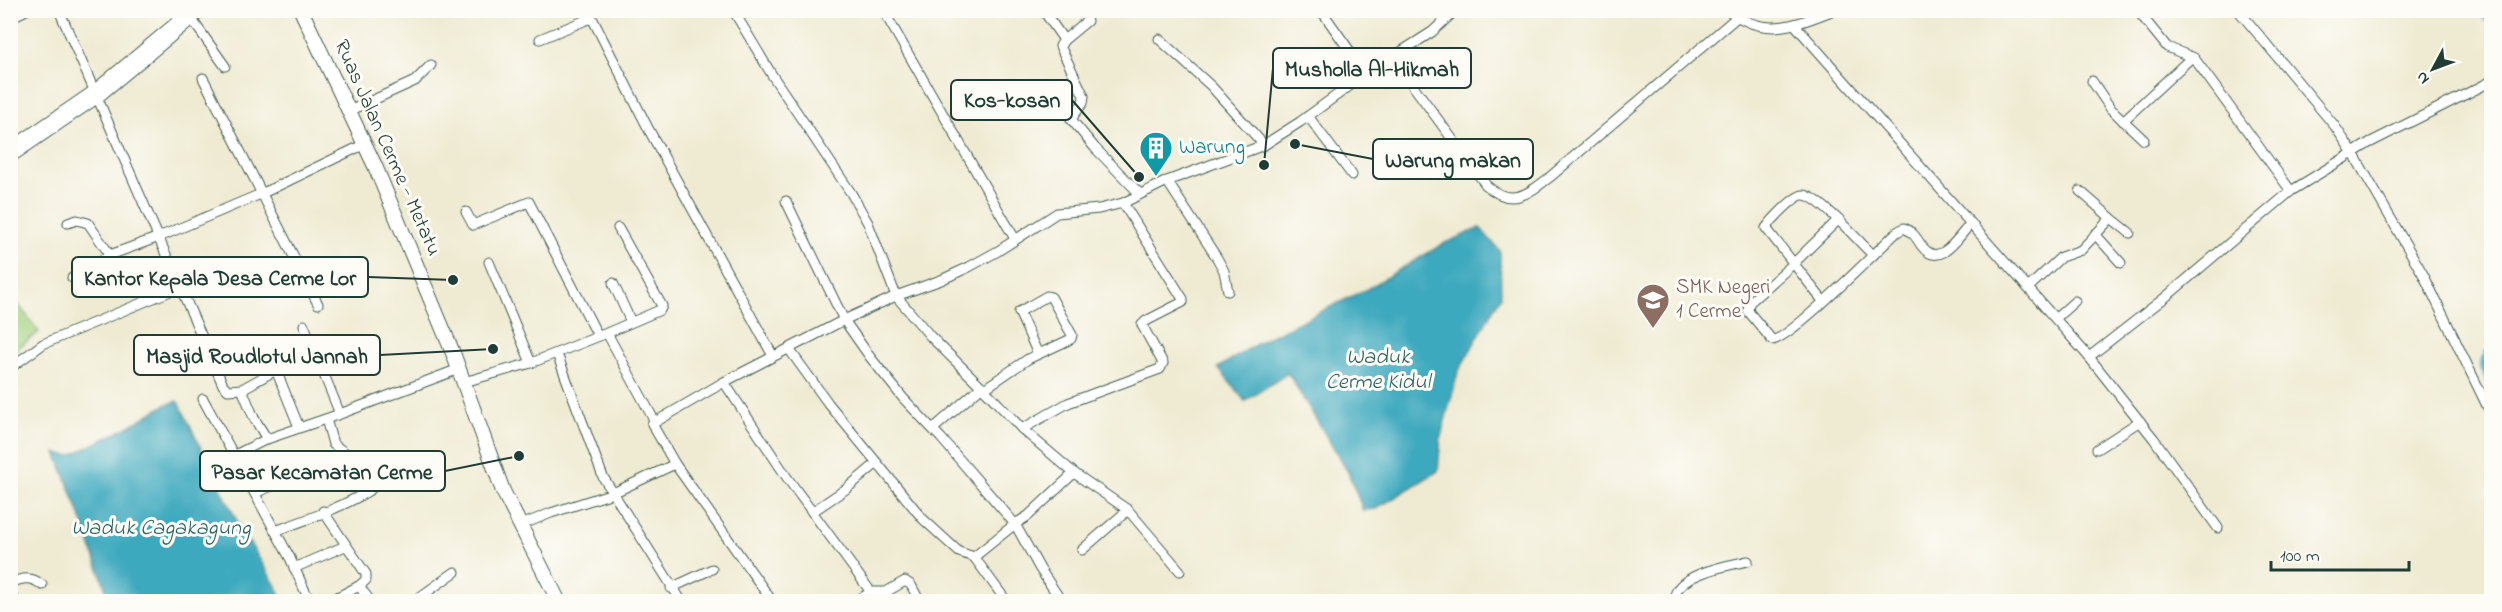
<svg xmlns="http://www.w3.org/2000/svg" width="2502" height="612" font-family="'Indie Flower',sans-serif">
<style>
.green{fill:#a2d17f;stroke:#60875a;stroke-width:1.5}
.water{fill:#3ea9be;stroke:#2e7379;stroke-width:1.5}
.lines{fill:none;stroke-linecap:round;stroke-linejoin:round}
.river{stroke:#3ea9be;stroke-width:16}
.street-casing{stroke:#3e574c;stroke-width:11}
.secondary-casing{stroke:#3e574c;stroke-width:16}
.highway-casing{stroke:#3e574c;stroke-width:20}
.street{stroke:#fff;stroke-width:9}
.secondary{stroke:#fff;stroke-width:14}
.highway{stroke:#fff;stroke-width:18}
.labels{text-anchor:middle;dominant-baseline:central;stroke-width:6;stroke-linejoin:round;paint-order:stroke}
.street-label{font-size:21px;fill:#1f3d34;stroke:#fdfcf7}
.culture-label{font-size:21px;fill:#0d838f;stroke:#fdfcf7;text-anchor:start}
.education-label{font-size:21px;fill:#785e54;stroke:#fdfcf7;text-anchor:start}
.water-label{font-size:22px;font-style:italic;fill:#2a6364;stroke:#fdfcf7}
.leader{fill:none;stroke:#1f3d34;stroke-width:2}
.callout-dot{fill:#1f3d34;stroke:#fdfcf7;stroke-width:2}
.callout{fill:#fdfcf7;stroke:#1f3d34;stroke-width:2}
.callout-label{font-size:22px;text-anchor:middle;font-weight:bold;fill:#1f3d34}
</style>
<rect width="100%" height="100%" fill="#fdfcf7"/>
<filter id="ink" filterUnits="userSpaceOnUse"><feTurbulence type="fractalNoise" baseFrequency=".0167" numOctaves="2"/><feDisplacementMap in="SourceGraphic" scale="12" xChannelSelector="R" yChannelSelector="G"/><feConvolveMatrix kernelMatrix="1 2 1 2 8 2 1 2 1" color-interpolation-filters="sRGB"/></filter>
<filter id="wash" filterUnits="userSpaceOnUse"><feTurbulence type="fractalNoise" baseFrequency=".008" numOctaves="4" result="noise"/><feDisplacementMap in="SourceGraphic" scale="24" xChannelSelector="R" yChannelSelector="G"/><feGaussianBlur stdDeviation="1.35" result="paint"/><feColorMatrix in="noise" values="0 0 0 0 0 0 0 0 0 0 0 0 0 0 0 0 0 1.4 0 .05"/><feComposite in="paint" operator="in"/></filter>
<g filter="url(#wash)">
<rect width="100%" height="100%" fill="#efebd3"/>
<path class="green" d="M11,295L39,332L11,353H10Z"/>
<g class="water">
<path d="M1480,228L1500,251L1501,296L1458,372L1441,436L1438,471L1376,509L1363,510L1348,472L1288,373L1245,401L1218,368L1263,340L1367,289L1443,244Z"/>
<path d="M178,401L241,529L278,589L282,601H110L76,504L56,453L70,456L128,427L165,405Z"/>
</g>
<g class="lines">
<g class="river">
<path d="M2486,10L2492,17"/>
<path d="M2492,355L2487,364L2492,376"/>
</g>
</g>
</g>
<g filter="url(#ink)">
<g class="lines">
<defs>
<g id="street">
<path d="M59,10L223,385L228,390L242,389L254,418L267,439"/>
<path d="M588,10L649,130L773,356"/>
<path d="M733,10L772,75L851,193L868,223L896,296L931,337L984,389"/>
<path d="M883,10L1015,239"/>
<path d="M1043,10L1064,40"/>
<path d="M1321,10L1366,74"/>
<path d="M1728,10C1765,39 1795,25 1834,10"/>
<path d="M2137,10L2167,47L2194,58L2291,191"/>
<path d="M2238,10L2334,125L2353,153L2424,276L2492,416"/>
<path d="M188,14L225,66"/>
<path d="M10,18L26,10"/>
<path d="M1087,21L1064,40L1060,46L1084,96L1083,103L1071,119L1095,148L1140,194"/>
<path d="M1795,25L2089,357L2154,439L2218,528"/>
<path d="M540,39L591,18"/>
<path d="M1159,39L1211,86L1264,145"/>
<path d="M1392,57L1486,185C1511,208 1528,194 1550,177L1737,17"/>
<path d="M203,78L318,304"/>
<path d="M2092,81L2111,109L2144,140"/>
<path d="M349,111L415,81L431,65"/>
<path d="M1308,116L1352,175"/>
<path d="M2123,121L2192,57"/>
<path d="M1167,181L1217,258L1224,271L1228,291"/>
<path d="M786,201L844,320L870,357L903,398L941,438L1015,524L1028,516L1074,473"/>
<path d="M1123,203L1183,299V302L1146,321L1142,325L1163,363L1160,369L1068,403L1022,429L1074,473L1128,510L1180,571"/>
<path d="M466,212L473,225L529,202L598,336"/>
<path d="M2111,218L2130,233"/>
<path d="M1839,219L1793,264L1749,303L1748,311L1772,340C1788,341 1880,248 1897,232L1904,228C1912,231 1916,237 1921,245C1939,270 1957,239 1971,223"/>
<path d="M68,223L77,220L88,223L110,255"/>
<path d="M2095,234L2121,263"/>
<path d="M489,262L531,363"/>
<path d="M72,278L110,255L159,237L263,193L365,144"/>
<path d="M613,283L631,322"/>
<path d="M2028,288L2061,257L2081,250L2111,218L2080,191"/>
<path d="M1823,301L1766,228C1771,221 1795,195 1803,195C1818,194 1861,244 1873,255"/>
<path d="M2056,318L2075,301"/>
<path d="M304,325L340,414"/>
<path d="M607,333L660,310L662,306L618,228"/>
<path d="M789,349L828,403L923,519L959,552L974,557L1007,602"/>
<path d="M557,354L603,477L682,602"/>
<path d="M2089,357L2167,296L2291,191L2369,143L2492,81"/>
<path d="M10,368L43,344L180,287"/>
<path d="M276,370L312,347"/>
<path d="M464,382L531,363L607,333L655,422"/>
<path d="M724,382L788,479L871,592H886L905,581L911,585L920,602"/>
<path d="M242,389L276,370L299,427"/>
<path d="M203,399L290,558L310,602"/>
<path d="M933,429L981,387"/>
<path d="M1022,429L984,389L1028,359L1071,339L1072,335L1051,297L1047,296L1019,312L1038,354"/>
<path d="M2097,449L2140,421"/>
<path d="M235,455L267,439L340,414L459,369"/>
<path d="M255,493L346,455"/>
<path d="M323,511L366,574V580L359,586L371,602"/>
<path d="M812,512L846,489L877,463"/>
<path d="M521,525L551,513L613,493L675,464"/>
<path d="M275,531C300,522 362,501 379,482L370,471L333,444L326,419"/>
<path d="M1082,550L1128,510"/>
<path d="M974,557L1015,524L1040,569L1062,602"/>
<path d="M294,568L345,546"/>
<path d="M10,583C22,578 31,576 42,585"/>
<path d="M671,588L712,569"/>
<path d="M10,590L15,602"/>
<path d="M772,601L675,464L652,424L724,382L844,320L896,296L941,280L969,267L998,251L1057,213L1099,209L1123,203L1167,181L1264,145L1300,122L1366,74L1432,32L1456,10"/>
<path d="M328,602L359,586"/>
<path d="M413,602L455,572"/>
<path d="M855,602L871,592"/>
<path d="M1675,602C1670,575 1729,565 1748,561"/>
</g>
<path id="secondary" d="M301,10L375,166L453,353L503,491L559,602"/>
<path id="highway" d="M10,153L96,94L197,10"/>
</defs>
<use href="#street" class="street-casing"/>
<use href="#secondary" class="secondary-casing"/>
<use href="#highway" class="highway-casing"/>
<use href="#street" class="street"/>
<use href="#secondary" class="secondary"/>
<use href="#highway" class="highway"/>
</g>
</g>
<defs>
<symbol id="building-pin" viewBox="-11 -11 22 30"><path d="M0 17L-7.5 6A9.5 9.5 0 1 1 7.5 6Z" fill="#0f9aa8" stroke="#fdfcf7"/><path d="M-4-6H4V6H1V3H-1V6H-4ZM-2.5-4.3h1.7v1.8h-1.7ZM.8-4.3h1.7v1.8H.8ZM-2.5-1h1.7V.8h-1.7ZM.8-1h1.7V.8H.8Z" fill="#fff"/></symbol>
<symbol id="school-pin" viewBox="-11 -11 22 30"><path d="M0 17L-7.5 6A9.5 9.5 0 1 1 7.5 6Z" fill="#8d6e63" stroke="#fdfcf7"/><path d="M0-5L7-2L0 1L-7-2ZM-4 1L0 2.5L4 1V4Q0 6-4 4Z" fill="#fff"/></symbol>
</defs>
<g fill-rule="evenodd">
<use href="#building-pin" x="1137" y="129" width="38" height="52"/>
<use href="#school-pin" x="1634" y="281" width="38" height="52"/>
</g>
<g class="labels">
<g class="street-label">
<text transform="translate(387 148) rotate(66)">Ruas Jalan Cerme - Metatu</text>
</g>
<g class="culture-label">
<text x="1179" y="148">Warung</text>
</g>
<g class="education-label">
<text x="1676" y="288">SMK Negeri<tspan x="1676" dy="24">1 Cerme</tspan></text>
</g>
<g class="water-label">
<text x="1378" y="358">Waduk<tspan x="1378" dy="25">Cerme Kidul</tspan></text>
<text x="161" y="529">Waduk Cagakagung</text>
</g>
</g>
<path class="leader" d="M1264 165L1273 68M1139 177L1072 100M1295 144L1373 159M453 280L368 277M493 349L380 355M519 456L445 471"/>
<g class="callout-dot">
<circle cx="1264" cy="165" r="6"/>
<circle cx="1139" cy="177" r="6"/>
<circle cx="1295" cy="144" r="6"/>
<circle cx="453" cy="280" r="6"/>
<circle cx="493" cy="349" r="6"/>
<circle cx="519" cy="456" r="6"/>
</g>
<g class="callout">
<rect x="1273" y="48" width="198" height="40" rx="6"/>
<rect x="951" y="80" width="121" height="40" rx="6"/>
<rect x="1373" y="139" width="160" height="40" rx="6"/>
<rect x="72" y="257" width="296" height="40" rx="6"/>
<rect x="134" y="335" width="246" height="40" rx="6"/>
<rect x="200" y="451" width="245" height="40" rx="6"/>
</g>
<g class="callout-label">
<text x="1372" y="76">Musholla Al-Hikmah</text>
<text x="1012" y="107">Kos-kosan</text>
<text x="1453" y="167">Warung makan</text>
<text x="220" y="285">Kantor Kepala Desa Cerme Lor</text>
<text x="257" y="363">Masjid Roudlotul Jannah</text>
<text x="322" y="479">Pasar Kecamatan Cerme</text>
</g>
<rect width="2502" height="612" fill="none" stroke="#fdfcf7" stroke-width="36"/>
<g transform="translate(2433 69) rotate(229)" stroke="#fdfcf7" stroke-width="4.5" paint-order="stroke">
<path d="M0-4.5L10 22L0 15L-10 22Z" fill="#1f3d34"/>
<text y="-9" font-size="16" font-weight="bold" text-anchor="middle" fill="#1f3d34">N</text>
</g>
<path d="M2271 561v9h138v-9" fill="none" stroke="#1f3d34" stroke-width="3"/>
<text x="2280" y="561" font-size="18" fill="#1f3d34" stroke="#fdfcf7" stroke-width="4.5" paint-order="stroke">100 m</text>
</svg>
